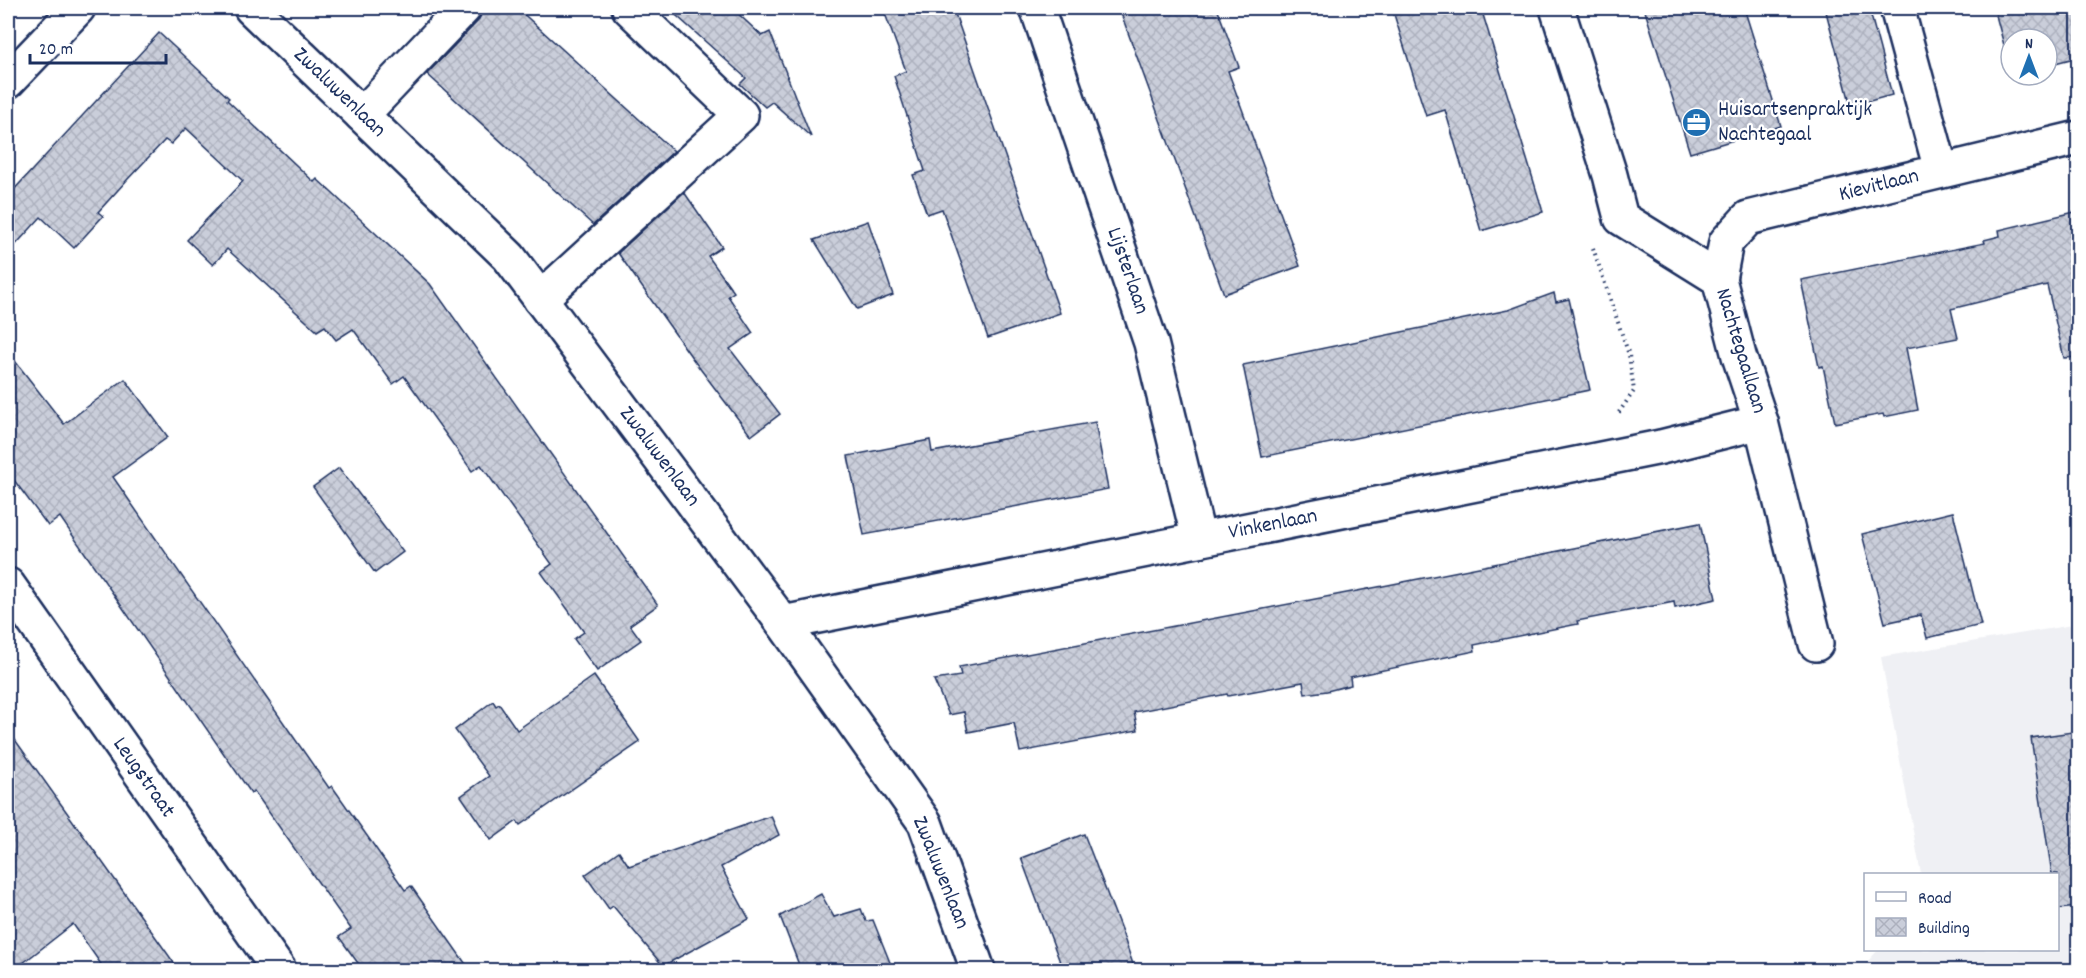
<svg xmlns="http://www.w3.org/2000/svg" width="2086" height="978" font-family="Dekko,sans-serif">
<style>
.built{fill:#eff0f4}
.building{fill:url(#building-cross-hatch);stroke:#1b2f5e;stroke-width:1.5}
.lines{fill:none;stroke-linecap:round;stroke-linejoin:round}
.minor-casing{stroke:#1b2f5e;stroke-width:38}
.path{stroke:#1b2f5e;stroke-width:4;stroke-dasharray:1.5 4.5;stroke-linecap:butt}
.minor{stroke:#fff;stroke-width:33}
.labels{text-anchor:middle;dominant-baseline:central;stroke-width:4.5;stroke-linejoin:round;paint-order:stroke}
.street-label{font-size:22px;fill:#1b2f5e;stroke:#fff}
.poi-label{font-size:22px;fill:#1b2f5e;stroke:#fff;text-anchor:start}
</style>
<defs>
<pattern id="building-cross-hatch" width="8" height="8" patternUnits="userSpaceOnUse" patternTransform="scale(1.5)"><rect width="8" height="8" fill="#caceda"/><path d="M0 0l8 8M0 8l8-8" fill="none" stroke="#adb1be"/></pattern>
</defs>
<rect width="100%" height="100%" fill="#fff"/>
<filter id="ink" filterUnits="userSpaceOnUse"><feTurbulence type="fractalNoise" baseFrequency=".0167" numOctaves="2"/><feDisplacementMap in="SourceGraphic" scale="12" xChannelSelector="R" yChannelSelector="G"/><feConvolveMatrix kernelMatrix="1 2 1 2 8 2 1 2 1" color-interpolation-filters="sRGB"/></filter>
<g filter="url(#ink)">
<path class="built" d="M2078,624V970H1860L1878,950H2058V874H1921L1881,657Z"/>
<g class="building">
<path d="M482,8H517L674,151L593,225L427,74L478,21L482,13Z"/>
<path d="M668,8H732L762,36L770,32L811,137L772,102L765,107L740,84L746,78Z"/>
<path d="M883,8H953L1060,313L988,338L942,209L927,214L913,175L925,171L894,76L906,71Z"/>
<path d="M1119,8H1217L1239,67L1228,71L1300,266L1224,294Z"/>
<path d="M1392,8H1481L1543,212L1481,231L1445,110L1426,116Z"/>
<path d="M1644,8H1744L1781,126L1690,153Z"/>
<path d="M1825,8H1869L1892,95L1851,106Z"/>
<path d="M1994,8H2079V57L2047,65V39H2011V71Z"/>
<path d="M159,33L229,98L227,100L314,182L317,179L430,284L658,605L630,625L641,640L597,671L574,639L584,632L541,572L552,564L481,465L472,471L404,376L393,384L353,329L336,340L325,326L317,331L227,249L213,265L187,240L243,181L186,128L171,144L165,140L127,180L98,212L103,216L74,248L41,217L8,253V196Z"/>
<path d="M684,192L722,247L708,256L734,292L728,296L753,333L730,349L780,414L751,436L695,362L618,253Z"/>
<path d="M2079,211V357L2064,358L2047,285L1951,309L1958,338L1906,348L1918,410L1884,417L1883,414L1835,423L1823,366L1819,367L1801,280L1985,243L1984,240L2000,236L1999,230Z"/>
<path d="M868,221L893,295L857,309L814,240Z"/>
<path d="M1554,293L1556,302L1569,299L1590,390L1262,457L1243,365L1508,310Z"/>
<path d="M8,352L64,424L125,379L168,437L113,477L329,788L332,786L405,890L411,886L470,970H363L339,937L351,929L254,791L251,793L60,517L48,526L8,472Z"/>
<path d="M1095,422L1108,489L864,535L848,456L930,440L932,452Z"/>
<path d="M339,468L403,552L375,573L313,487Z"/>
<path d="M1953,512L1981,625L1927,638L1921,615L1885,623L1862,534Z"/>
<path d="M1700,523L1716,599L1675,608L1674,602L1577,621L1578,624L1474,645L1475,651L1350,677L1351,685L1327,691L1305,694L1303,682L1228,696L1227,694L1134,712L1138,730L1020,752L1014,723L968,732L964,712L949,715L934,680L961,676L959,667L1378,587Z"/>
<path d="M594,676L640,742L520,825L517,821L491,840L461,796L489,776L455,730L493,701L496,706L499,704L517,730Z"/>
<path d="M8,730L118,884L179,970H105L73,924L14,970H8Z"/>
<path d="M2079,731V907L2058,909V874H2052L2031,738Z"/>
<path d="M771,816L779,835L721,867L749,919L663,966L613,906L609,909L585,875L619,851L629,866Z"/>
<path d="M1084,834L1122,932L1135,970H1063L1021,858Z"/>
<path d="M821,894L834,917L861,909L866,921L873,920L893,970H801L780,916Z"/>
</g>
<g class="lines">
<defs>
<g id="minor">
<path d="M251,8L509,257L783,623L925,823L978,970"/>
<path d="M1037,8L1151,343L1199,540"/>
<path d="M1557,8L1610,175L1621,218L1719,279L1739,356L1761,422L1816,644"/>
<path d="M1897,8L1941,170"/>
<path d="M8,81L78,8"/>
<path d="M362,115L464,8"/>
<path d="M1719,279L1726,242L1748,218L2078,138"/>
<path d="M540,299L741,115L629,8"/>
<path d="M8,585L279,970"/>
<path d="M783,623L1661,447L1761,422"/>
</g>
</defs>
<use href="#minor" class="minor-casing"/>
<path class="path" d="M1593,248L1629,355L1634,391L1617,415"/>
<use href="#minor" class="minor"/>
</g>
</g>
<defs>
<symbol id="office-disc" viewBox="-11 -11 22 22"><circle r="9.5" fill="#1f6fb2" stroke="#fff"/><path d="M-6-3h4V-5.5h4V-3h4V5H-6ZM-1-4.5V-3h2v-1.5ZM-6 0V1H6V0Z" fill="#fff"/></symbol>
</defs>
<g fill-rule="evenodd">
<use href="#office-disc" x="1680" y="106" width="33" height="33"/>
</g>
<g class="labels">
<g class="street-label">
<text transform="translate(339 93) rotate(44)">Zwaluwenlaan</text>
<text transform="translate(1879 186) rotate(-14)">Kievitlaan</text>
<text transform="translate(1127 271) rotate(71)">Lijsterlaan</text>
<text transform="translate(1740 351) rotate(73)">Nachtegaallaan</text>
<text transform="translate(659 457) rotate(53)">Zwaluwenlaan</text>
<text transform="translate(1273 525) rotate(-11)">Vinkenlaan</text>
<text transform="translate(143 778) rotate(55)">Leugstraat</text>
<text transform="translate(940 873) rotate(68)">Zwaluwenlaan</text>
</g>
<g class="poi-label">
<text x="1718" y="110">Huisartsenpraktijk<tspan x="1718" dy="25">Nachtegaal</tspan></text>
</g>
</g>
<rect width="2086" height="978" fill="none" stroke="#fff" stroke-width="30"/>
<rect x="15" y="15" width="2056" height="948" fill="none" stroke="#1b2f5e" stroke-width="2" filter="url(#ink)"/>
<rect x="1864" y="873" width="195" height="78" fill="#ffffff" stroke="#a4acbf" stroke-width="1.5"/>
<rect x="1876" y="892" width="30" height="9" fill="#ffffff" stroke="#a4acbf" stroke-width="1.5"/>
<text x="1918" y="903" font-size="18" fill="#1b2f5e">Road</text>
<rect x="1876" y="918" width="30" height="18" fill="url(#building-cross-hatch)" stroke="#a4acbf" stroke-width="1.5"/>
<text x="1918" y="933" font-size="18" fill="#1b2f5e">Building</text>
<g transform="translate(2029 57)"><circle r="28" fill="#ffffff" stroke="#a4acbf" stroke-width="1.5"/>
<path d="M0-4.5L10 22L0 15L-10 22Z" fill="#1f6fb2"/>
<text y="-9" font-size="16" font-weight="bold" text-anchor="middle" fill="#1b2f5e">N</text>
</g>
<path d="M30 54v9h136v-9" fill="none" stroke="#1b2f5e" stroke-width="3"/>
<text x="39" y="54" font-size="18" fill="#1b2f5e" stroke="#ffffff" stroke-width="4.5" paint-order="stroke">20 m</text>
</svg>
